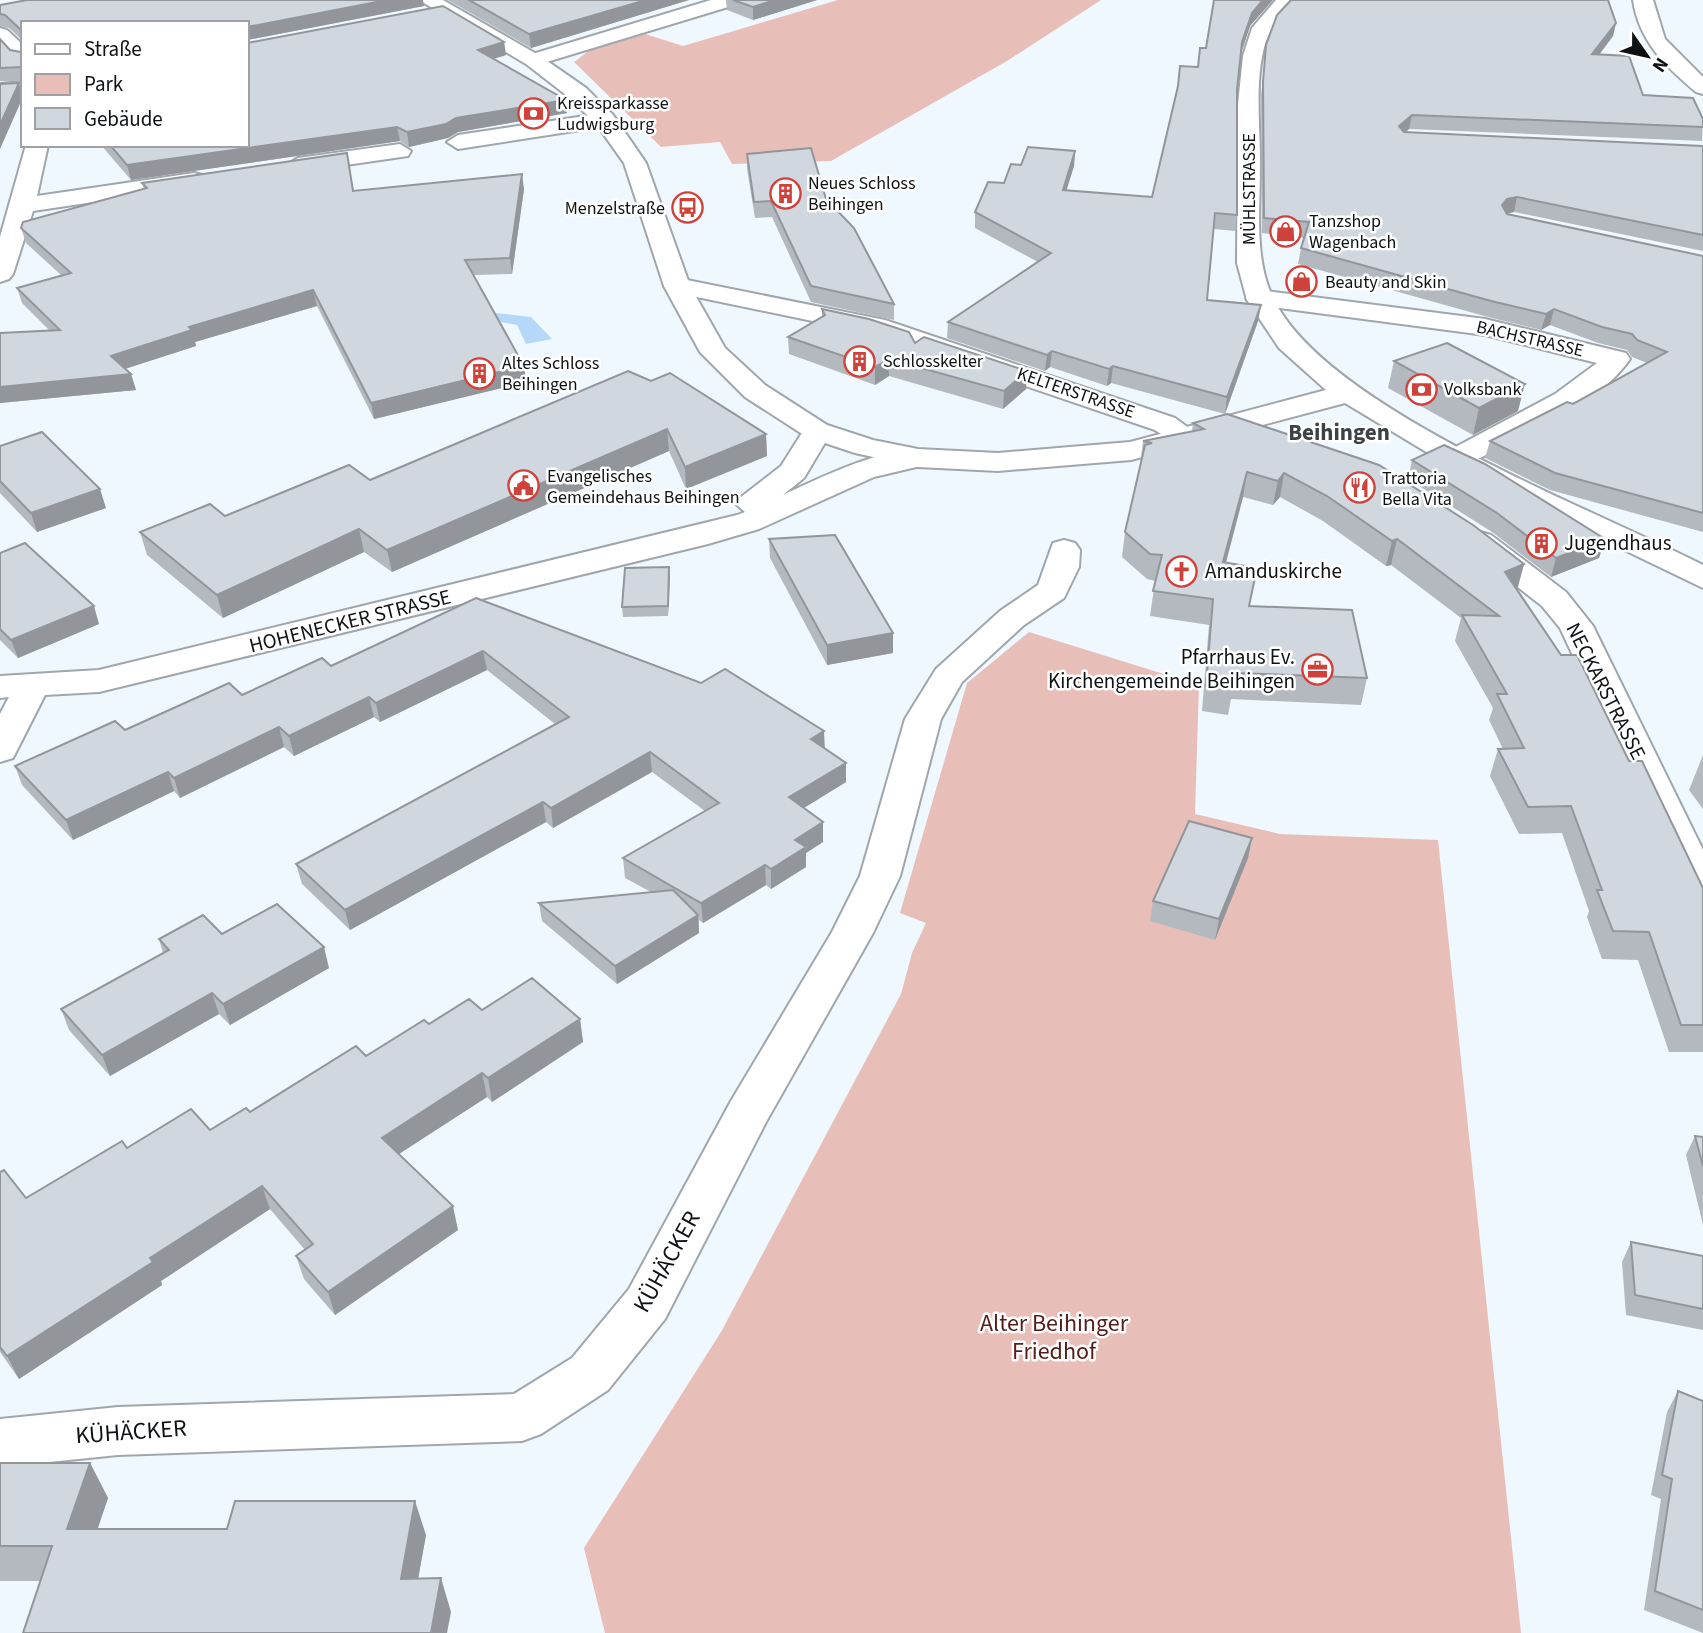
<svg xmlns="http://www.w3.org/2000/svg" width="1703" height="1633" font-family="'Source Sans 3',sans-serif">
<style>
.green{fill:#e8beb9}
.water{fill:#b6d8f8}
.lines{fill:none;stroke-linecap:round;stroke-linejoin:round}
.street-casing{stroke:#9fa6ac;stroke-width:4}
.secondary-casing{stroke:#9fa6ac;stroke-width:4}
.street{fill:#fff;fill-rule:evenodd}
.secondary{fill:#fff;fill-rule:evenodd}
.wall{fill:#b3b9bf}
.shaded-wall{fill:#92969b}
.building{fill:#d0d7de;stroke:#92969b;stroke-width:2}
.labels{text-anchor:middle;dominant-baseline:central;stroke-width:5;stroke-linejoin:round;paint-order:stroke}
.far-poi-label{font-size:18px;fill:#0f1214;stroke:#fff;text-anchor:start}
.far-street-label{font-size:18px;fill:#0f1214;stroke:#fff}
.poi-label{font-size:21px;fill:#0f1214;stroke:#fff;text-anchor:start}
.street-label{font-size:21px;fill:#0f1214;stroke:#fff}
.far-district-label{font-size:23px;font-weight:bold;fill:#3c4247;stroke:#fff}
.near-street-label{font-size:24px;fill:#0f1214;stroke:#fff}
.near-park-label{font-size:24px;fill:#561c19;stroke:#fff}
</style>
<rect width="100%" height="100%" fill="#f0f8ff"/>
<g class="green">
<path d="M838,0H1101L1007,61L831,161L732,164L720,142L661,147L574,62L591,49L642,33L683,46Z"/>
<path d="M1029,632L1199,685L1195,814L1280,834L1438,840L1521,1633H605L584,1548L721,1332L901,994L912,953L926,923L900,913L967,683Z"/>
</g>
<path class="water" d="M496,313L531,317L552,339L526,344L517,325L485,319Z"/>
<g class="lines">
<defs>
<g id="street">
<path d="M711,0H741L738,4L540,64L533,66L523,60L526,56Z"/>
<path d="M1633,0H1653L1665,39L1703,77V94L1696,92C1665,66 1639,41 1633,0Z"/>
<path d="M0,28L7,30L23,45V63L16,61L0,45Z"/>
<path d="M23,82V94L0,96V84Z"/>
<path d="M605,113L616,120L613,125L458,149L447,142L458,135Z"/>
<path d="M400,144L411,151L408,156L298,172L287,165L298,158Z"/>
<path d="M26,145H48L37,196L194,173L202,175L206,180L202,185L194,187L33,211L13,274L9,279L0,282V237Z"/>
<path d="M677,278L885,320L1175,418L1201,437L1196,443C1179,448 1169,439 1155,430L870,333L668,291L664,286L668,281Z"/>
<path d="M1259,290L1485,319L1626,353L1630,359C1594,410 1523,435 1470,463L1459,466L1448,463L1444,457L1448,451L1555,394L1597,363L1485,335L1250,304L1246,298L1250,292Z"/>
<path d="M817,422L827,425L832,431L804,478L783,495C818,479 891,442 929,452L933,458L929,464L874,477L759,529L708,544L99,692L45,695L13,758L0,762V714L9,697L0,698V676L99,670L737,515L745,512L736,504L741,497L781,466L807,425Z"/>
<path d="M1480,532L1491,535L1566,592L1593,626L1703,850V905L1689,901L1683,891L1560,628L1542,606L1469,549L1464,542L1469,535Z"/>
<path d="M1064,540L1075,543L1080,550L1079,567L1064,598L1024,625L962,682L941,719L900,876L873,933L766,1122L665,1319L608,1390L541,1434L522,1441L118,1455L0,1467V1419L118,1407L514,1394L572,1358L629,1289L731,1101L832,932L860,876L905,719L936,669L1000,611L1038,585L1053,543Z"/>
</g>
<path id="secondary" d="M419,0H443L540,56L586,88L613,115L646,163L690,286L725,348L765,385L827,425L873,440L918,449L998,453L1130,442L1326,390L1279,348L1247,300L1237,263L1238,104L1243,56L1252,28L1276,0H1298C1290,10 1279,17 1273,27C1251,61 1261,129 1260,168C1260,211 1254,259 1273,298C1325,408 1593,509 1703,565V588L1448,465L1345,403L1131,460L998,471L918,467L855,453L807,437L745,397L700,352L664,286L624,163L597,125L570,98L526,64Z"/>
</defs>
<use href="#street" class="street-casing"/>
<use href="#secondary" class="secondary-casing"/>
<use href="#street" class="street"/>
<use href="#secondary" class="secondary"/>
</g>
<g class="wall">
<path d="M448,0H689L531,48Z"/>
<path d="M726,0H817L753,20L727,10Z"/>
<path d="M0,5L424,6L247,40V23H23V81H0V39L10,50L21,52V39L9,28L0,26Z"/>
<path d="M1616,23L1613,36L1599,55L1643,95L1703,119L1702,141L1409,129L1406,132L1703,146V251L1514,212L1507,214L1703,256V532L1550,490L1485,458L1490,441L1573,404L1647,363L1632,357L1627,350L1598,343L1550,325L1541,330L1488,317L1298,264L1301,248L1304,238L1262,233L1261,96L1266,45Z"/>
<path d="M1250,26L1241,54L1237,90V215L1235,231L1214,229L1207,300L1261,305L1258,321L1225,414L1111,383L1107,386L1050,367L1045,371L947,338L948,322L1038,262L975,228V212L1021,165L1075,151L1074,166L1066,190L1152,197L1198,67L1206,48Z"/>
<path d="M504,42L506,55L494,59L566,100L567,113L458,132L448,138L409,147L400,141L131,180L101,145H247Z"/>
<path d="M747,154L826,199L894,304V320L811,302L772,217L755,218L747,169Z"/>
<path d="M142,183L354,191L524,189L512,274L474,275L524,366L526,382L374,419L317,306L195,342L196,346L125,369L131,374L136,390L0,403V333L50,331L22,303L17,288L61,275L26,243L21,228L144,189Z"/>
<path d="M822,309L915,343L1027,371L1026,389L1003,409L889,376L875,385L789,354L788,337L822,317Z"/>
<path d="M1394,361L1518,411L1473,435L1388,388Z"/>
<path d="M628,371L766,434L767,456L686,489L669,451L392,572L364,552L223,618L147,555L140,532L225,516L370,480Z"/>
<path d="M1193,423L1524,564L1517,590L1629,761L1703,888V1052H1669L1638,960L1602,959L1587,917L1589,911L1562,833L1519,834L1490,776L1498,749H1503L1489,720L1493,708L1455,641L1461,618L1391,565L1386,566L1323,521L1280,497L1273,505L1243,497L1226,563L1250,606L1367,678L1361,705L1231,699L1228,715L1202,711L1209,625L1150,616L1155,581L1147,579L1122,557L1125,532L1140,465L1143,441L1192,431Z"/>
<path d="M0,446L106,508L37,532L0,493Z"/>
<path d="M1412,460L1605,539L1599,558L1551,577L1492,532L1408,479Z"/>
<path d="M769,539L893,653L827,665L770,558Z"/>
<path d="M0,553L99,624L18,658L0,640Z"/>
<path d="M669,567L668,616L623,617L622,607Z"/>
<path d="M476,598L825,748L846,782L804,808L823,842L806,853V867L771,889L766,885L703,923L699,920V933L617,984L542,921L539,903L651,892L625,878L623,858L705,811L652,772L553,828L546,822L350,930L302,884L296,864L555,724L487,670L380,722L374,717L294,756L284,747L180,798L174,791L73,840L22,785L15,766L125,730L242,695L331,666Z"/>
<path d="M1703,755V809L1689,790Z"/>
<path d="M1252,838L1248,858L1215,940L1150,921L1153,901Z"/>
<path d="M222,934L329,968L230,1025L219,1014L110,1076L69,1030L61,1009L163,953L159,939Z"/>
<path d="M482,1010L580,1019L583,1042L492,1102L487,1097L399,1154L458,1230L335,1315L304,1279L296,1256L305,1250L270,1209L161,1281L162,1285L19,1379L0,1352V1172L26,1198L127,1148L210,1130L250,1112L429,1024Z"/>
<path d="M1695,1136L1703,1137V1225L1686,1155Z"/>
<path d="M1631,1242L1703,1256V1330L1626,1315L1622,1262Z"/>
<path d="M1678,1391L1703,1401V1633L1644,1610L1661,1499L1651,1495L1667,1412Z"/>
<path d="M0,1463H90L108,1498L97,1529L426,1535L418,1578L451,1612L40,1581H0Z"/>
</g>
<g class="shaded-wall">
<path d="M387,0H423L424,6L247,40V27Z"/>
<path d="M646,0H689L531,48L529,34Z"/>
<path d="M775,0H817L753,20V7Z"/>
<path d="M1263,0H1273L1250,26L1240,56L1242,42L1252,13Z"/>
<path d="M1616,23L1613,36L1589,68L1592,54Z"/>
<path d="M504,42L506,55L480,63L478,50Z"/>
<path d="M19,83L23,97L0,149V125Z"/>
<path d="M566,100L567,113L458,132L448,138L409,147L407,132L456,118Z"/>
<path d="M1412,115L1409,129L1396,140L1399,126Z"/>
<path d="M397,127L400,141L131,180L127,165Z"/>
<path d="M1075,151L1074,166L1062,205L1063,190Z"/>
<path d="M522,174L524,189L512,274L510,258Z"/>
<path d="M1517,197L1514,212L1503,214L1502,205L1507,199Z"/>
<path d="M313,290L317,306L195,342L196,346L115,372L111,356L189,327Z"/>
<path d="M1261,305L1258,321L1225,414L1227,397Z"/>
<path d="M1554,309L1550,325L1541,330L1546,314Z"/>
<path d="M1052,351L1050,367L1045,371L1047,355Z"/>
<path d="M889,359V376L875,385V367Z"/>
<path d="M524,366L526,382L374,419L371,403Z"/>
<path d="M1113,366L1111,383L1107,386L1109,369Z"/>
<path d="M1027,371L1026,389L1003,409L1004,391Z"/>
<path d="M131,374L136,390L0,403V387Z"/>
<path d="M1525,384L1518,411L1473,435L1479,408Z"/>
<path d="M667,429L669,451L392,572L387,550Z"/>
<path d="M766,434L767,456L686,489L685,467Z"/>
<path d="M1247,472L1243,497L1219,588L1223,562Z"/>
<path d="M1284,473L1280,497L1273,505L1278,481Z"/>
<path d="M100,489L106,508L37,532L31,513Z"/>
<path d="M359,529L364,552L223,618L217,595Z"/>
<path d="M1397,539L1391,565L1386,566L1392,541Z"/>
<path d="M1605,539L1599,558L1551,577L1556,558Z"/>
<path d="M1524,564L1517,590L1505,572Z"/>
<path d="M669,567L670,577L668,616V606Z"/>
<path d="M94,606L99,624L18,658L11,640Z"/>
<path d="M893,633V653L827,665V645Z"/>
<path d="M483,651L487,670L380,722L376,703Z"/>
<path d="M369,697L374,717L294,756L289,736Z"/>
<path d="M279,727L284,747L180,798L174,778Z"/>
<path d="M824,731L825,751L811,739Z"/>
<path d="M650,752L652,772L553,828L551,808Z"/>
<path d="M846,763V782L789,817V797Z"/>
<path d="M168,772L174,791L73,840L66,820Z"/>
<path d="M543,802L546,822L350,930L345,910Z"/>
<path d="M823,822V842L806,853V867L771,889V869L795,840Z"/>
<path d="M1252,838L1248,858L1215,940L1219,919Z"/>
<path d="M765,865L766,885L703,923L701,903Z"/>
<path d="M698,915L699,933L617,984L615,966Z"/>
<path d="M324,947L329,968L230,1025L223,1004Z"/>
<path d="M212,993L219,1014L110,1076L102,1055Z"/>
<path d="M580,1019L583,1042L492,1102L488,1078Z"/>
<path d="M482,1073L487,1097L388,1161L382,1138Z"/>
<path d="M262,1186L270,1209L161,1281L162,1285L19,1379L7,1356L150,1258Z"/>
<path d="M453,1206L458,1230L335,1315L328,1292Z"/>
<path d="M90,1463L108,1498L86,1564L67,1529Z"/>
<path d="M415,1501L426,1535L412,1613L401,1579Z"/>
<path d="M441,1578L451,1612L447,1633H431Z"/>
</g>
<g class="building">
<path d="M27,0H387L247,27V23H23V75L22,77L21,67L0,68V39L10,50L21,52V30L5,15L0,14V5Z"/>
<path d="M469,0H646L529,34Z"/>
<path d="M733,0H775L753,7Z"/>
<path d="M1214,0H1263L1252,13L1242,42L1237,90V215L1215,213L1207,300L1261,305L1227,397L1113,366L1109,369L1052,351L1047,355L948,322L1051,253L975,212L988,182L1004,183L1011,164L1021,165L1028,147L1075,151L1063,190L1152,197L1178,86L1180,66L1198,67L1200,48H1206Z"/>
<path d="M1291,0H1608L1616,23L1592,54L1629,56L1643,95L1693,98L1703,119V127L1412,115L1399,126L1404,132L1703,146V235L1517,197L1507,199L1502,205L1507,214L1703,256V513L1555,473L1490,441L1567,402L1573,404L1667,352L1637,340L1632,334L1602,327L1554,309L1546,314L1491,301L1301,248L1309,222L1264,218L1263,82L1266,45L1277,15Z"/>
<path d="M443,6L504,42L478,50L566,100L456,118L446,124L407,132L397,127L127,165L110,145H247V43Z"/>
<path d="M19,83L0,125V84Z"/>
<path d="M811,148L826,199L854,228L894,304L811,286L771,201L754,202L747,154Z"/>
<path d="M347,153L353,191L522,174L510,258L465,260L524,366L371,403L313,290L189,327L192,330L111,356L131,374L0,387V333L60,330L17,288L71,273L21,228L23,222L147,188L142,183Z"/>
<path d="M822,309L869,319L909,332L915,343L924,337L1027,371L1004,391L889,359L875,367L788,337L825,315Z"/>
<path d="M1447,343L1525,384L1479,408L1394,361Z"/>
<path d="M628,371L651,381L670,373L766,434L685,467L667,429L387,550L359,529L217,595L140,532L210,504L225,516L349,465L370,480Z"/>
<path d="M1227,414L1379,465L1473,525L1524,564L1505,572L1561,655H1577L1629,761H1642L1703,888V1025H1681L1649,932L1613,931L1597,890H1602L1571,806L1528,807L1498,749L1524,748L1497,694H1507L1462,615L1499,616L1397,539L1392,541L1327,496L1284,473L1278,481L1247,472L1223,562L1257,568L1249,606L1352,610L1367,678L1236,673L1232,688L1206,685L1213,599L1153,591L1162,555L1150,554L1125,532L1145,445L1152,443L1143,441L1204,429L1193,423Z"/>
<path d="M42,432L100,489L31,513L0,481V446Z"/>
<path d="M1444,445L1485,464L1605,539L1556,558L1497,513L1412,460Z"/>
<path d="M835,535L893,633L827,645L769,539Z"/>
<path d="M25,543L94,606L11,640L0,629V553Z"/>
<path d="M669,567L668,606L622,607L625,568Z"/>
<path d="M476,598L701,683L725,669L824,731L811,739L846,763L789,797L823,822L795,840L806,847L771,869L765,865L701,903L623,858L719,803L650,752L551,808L543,802L345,910L296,864L569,717L483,651L376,703L369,697L289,736L279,727L174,778L168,772L66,820L15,766L115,721L125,730L229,683L242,695L322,658L331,666Z"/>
<path d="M1189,821L1252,838L1219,919L1153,901Z"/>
<path d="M673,890L698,915L615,966L539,903Z"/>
<path d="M277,904L324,947L223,1004L212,993L102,1055L61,1009L169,950L159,939L203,915L222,934Z"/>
<path d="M532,978L580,1019L488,1078L482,1073L382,1138L453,1206L328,1292L296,1256L313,1244L262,1186L150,1258L153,1262L7,1356L0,1347V1172L4,1170L26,1198L122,1141L127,1148L191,1109L210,1130L246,1108L250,1112L356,1046L366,1056L424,1020L429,1024L469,999L482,1010Z"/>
<path d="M1695,1136L1703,1137V1166Z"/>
<path d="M1631,1242L1703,1256V1309L1635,1295Z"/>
<path d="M1678,1391L1703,1401V1610L1655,1591L1672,1479L1662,1475Z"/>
<path d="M0,1463H90L67,1529H227L235,1501H415L401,1579L441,1578L431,1633H23L52,1546H0Z"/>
</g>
<defs>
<symbol id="bank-ring" viewBox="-11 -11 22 22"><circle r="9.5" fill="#fff" stroke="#cf413b" stroke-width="1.5"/><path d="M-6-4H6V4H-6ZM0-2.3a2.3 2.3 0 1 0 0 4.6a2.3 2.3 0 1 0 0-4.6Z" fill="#cf413b"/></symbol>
<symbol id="building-ring" viewBox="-11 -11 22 22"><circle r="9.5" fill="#fff" stroke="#cf413b" stroke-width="1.5"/><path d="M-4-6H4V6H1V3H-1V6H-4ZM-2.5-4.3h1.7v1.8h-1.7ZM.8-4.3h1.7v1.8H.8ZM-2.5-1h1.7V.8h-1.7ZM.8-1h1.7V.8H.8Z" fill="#cf413b"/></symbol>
<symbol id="bus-ring" viewBox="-11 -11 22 22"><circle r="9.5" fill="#fff" stroke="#cf413b" stroke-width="1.5"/><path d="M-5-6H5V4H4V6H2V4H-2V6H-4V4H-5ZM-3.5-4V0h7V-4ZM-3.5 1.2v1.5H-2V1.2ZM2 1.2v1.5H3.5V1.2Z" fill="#cf413b"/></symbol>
<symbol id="shop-ring" viewBox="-11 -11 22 22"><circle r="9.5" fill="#fff" stroke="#cf413b" stroke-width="1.5"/><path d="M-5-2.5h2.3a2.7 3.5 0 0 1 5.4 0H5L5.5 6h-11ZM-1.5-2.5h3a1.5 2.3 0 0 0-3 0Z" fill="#cf413b"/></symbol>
<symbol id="civic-ring" viewBox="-11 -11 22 22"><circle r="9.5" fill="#fff" stroke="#cf413b" stroke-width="1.5"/><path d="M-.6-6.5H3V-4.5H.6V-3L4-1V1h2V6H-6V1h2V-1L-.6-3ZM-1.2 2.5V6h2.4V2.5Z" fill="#cf413b"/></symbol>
<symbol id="restaurant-ring" viewBox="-11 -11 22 22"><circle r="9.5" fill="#fff" stroke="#cf413b" stroke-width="1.5"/><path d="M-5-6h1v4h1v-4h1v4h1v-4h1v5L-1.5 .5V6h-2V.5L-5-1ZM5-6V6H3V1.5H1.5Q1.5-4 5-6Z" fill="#cf413b"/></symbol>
<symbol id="church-ring" viewBox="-11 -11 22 22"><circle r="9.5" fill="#fff" stroke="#cf413b" stroke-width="1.5"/><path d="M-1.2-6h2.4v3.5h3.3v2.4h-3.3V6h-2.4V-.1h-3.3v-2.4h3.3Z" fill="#cf413b"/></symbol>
<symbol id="office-ring" viewBox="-11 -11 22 22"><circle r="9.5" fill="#fff" stroke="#cf413b" stroke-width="1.5"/><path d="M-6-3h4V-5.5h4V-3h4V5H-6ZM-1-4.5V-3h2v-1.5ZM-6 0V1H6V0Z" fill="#cf413b"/></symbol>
</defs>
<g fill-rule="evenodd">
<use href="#bank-ring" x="516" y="96" width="35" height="35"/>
<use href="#building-ring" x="768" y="176" width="35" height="35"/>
<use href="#bus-ring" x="670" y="190" width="35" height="35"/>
<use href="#shop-ring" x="1268" y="214" width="35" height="35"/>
<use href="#shop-ring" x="1284" y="264" width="35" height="35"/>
<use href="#building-ring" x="842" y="344" width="35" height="35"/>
<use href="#building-ring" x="462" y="356" width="35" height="35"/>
<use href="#bank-ring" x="1404" y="372" width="35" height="35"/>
<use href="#civic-ring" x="506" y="468" width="35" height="35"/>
<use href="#restaurant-ring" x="1342" y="470" width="35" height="35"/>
<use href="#building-ring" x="1524" y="526" width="35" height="35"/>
<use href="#church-ring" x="1164" y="554" width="35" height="35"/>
<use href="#office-ring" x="1300" y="652" width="35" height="35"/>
</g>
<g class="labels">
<g class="far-poi-label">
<text x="557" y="103">Kreissparkasse<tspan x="557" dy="21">Ludwigsburg</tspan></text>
<text x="808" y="183">Neues Schloss<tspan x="808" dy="21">Beihingen</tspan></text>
<text x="665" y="208" text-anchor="end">Menzelstraße</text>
<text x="1309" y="221">Tanzshop<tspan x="1309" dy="21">Wagenbach</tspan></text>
<text x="1325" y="282">Beauty and Skin</text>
<text x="883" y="361">Schlosskelter</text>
<text x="502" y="363">Altes Schloss<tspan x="502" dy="21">Beihingen</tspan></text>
<text x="1444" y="389">Volksbank</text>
<text x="547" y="476">Evangelisches<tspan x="547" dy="21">Gemeindehaus Beihingen</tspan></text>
<text x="1382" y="478">Trattoria<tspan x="1382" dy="21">Bella Vita</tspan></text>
</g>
<g class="far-street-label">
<text transform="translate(1249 189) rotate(-90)">MÜHLSTRASSE</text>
<text transform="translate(1530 339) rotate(13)">BACHSTRASSE</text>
<text transform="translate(1076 393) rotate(19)">KELTERSTRASSE</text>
</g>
<g class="poi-label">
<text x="1564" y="543">Jugendhaus</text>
<text x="1205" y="571">Amanduskirche</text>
<text x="1295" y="657" text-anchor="end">Pfarrhaus Ev.<tspan x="1295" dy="24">Kirchengemeinde Beihingen</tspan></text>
</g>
<g class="street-label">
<text transform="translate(350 621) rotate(-14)">HOHENECKER STRASSE</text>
<text transform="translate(1606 691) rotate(63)">NECKARSTRASSE</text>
</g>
<g class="far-district-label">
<text x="1339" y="432">Beihingen</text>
</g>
<g class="near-street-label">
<text transform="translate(667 1262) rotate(-61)">KÜHÄCKER</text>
<text transform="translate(131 1432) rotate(-4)">KÜHÄCKER</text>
</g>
<g class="near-park-label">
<text x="1054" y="1323">Alter Beihinger<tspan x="1054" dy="28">Friedhof</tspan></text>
</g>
</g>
<rect x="21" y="21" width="228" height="126" fill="#ffffff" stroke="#9fa0a1" stroke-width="2"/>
<rect x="35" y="44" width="35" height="10" fill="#ffffff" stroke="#9fa0a1" stroke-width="2"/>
<text x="84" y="56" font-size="21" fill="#0f1214">Straße</text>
<rect x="35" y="74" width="35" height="21" fill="#e8beb9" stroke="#9fa0a1" stroke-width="2"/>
<text x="84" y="91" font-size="21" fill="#0f1214">Park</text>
<rect x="35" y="108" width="35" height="21" fill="#d0d7de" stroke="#9fa0a1" stroke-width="2"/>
<text x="84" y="126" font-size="21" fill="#0f1214">Gebäude</text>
<g transform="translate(1647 56) rotate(124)" stroke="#ffffff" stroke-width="5" paint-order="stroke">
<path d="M0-5L12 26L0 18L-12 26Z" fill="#0f1214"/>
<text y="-10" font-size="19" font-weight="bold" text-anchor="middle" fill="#0f1214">N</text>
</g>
</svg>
